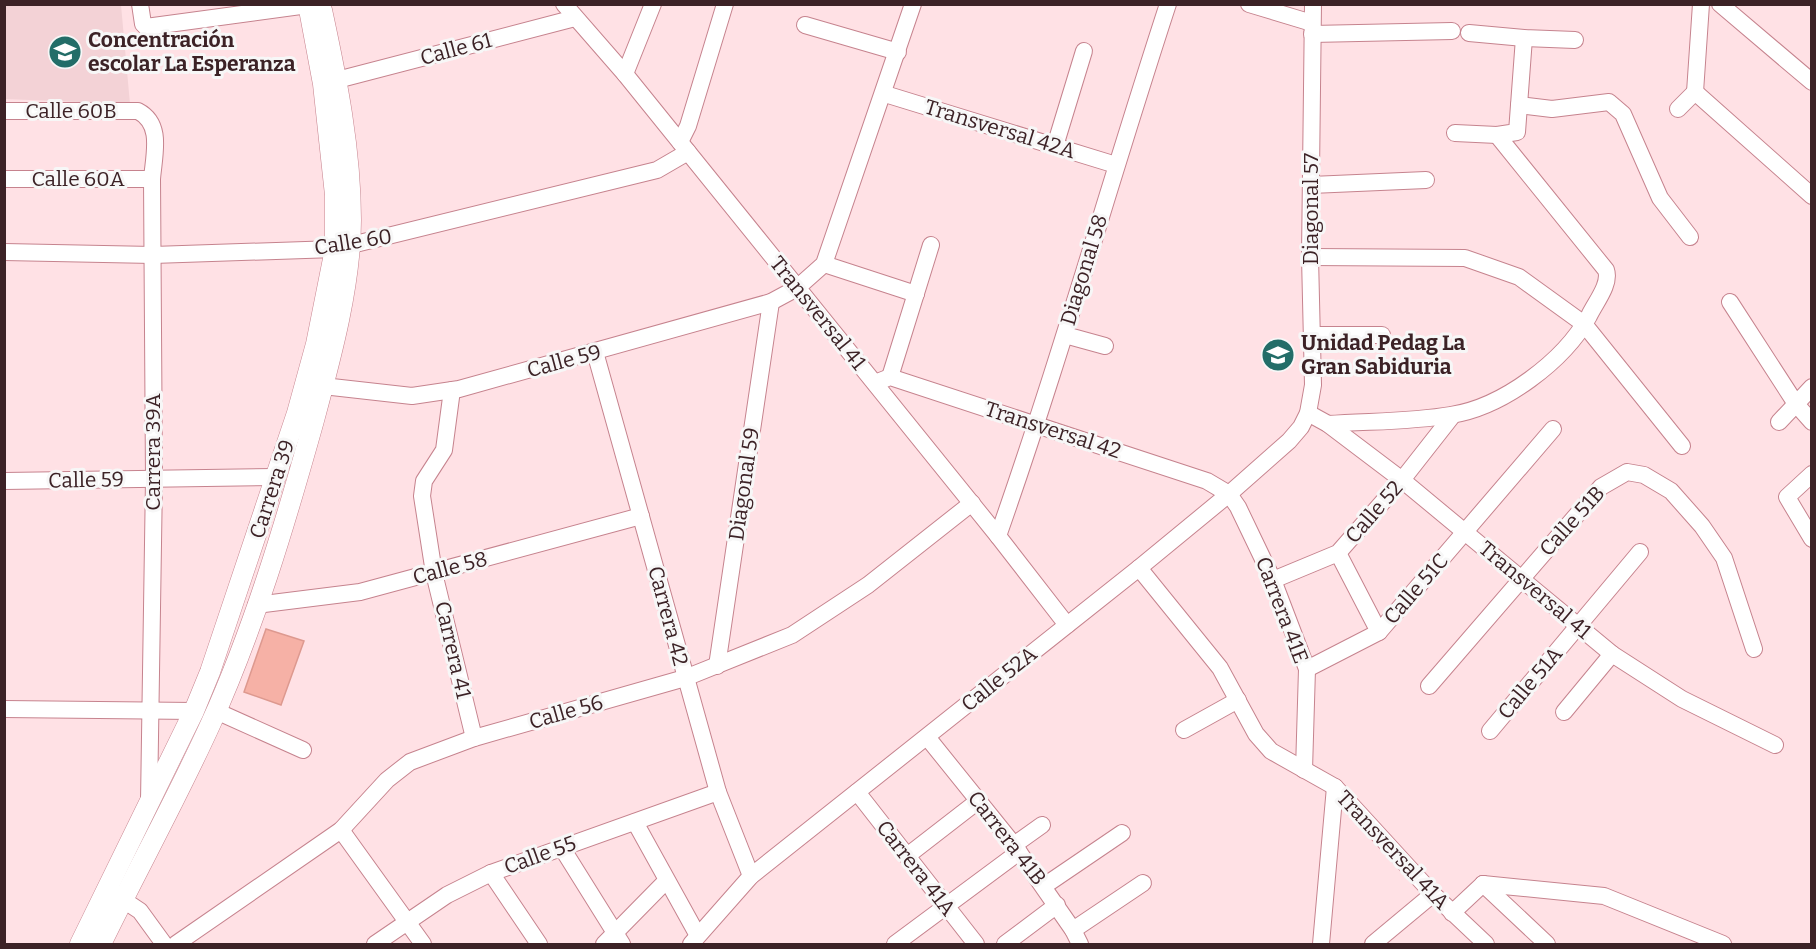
<svg xmlns="http://www.w3.org/2000/svg" width="1816" height="949" font-family="Bitter,serif">
<style>
.built{fill:#f3d2d6}
.building{fill:#f6b1a6;stroke:#dd998f;stroke-width:1.5}
.lines{fill:none;stroke-linecap:round;stroke-linejoin:round}
.minor-casing{stroke:#c6838e;stroke-width:18}
.major-casing{stroke:#c6838e;stroke-width:21}
.minor{stroke:#fff;stroke-width:16}
.major{stroke:#fff;stroke-width:20}
.labels{text-anchor:middle;dominant-baseline:central;stroke-width:6;stroke-linejoin:round;paint-order:stroke}
.poi-label{font-size:21px;font-weight:bold;fill:#3c2226;stroke:#f7f7f7;text-anchor:start}
.street-label{font-size:21px;fill:#3c2226;stroke:#f7f7f7}
</style>
<rect width="100%" height="100%" fill="#ffe1e5"/>
<path class="built" d="M5,5H121L130,104L5,99Z"/>
<path class="building" d="M266,629L304,641L281,705L244,692Z"/>
<g class="lines">
<defs>
<g id="minor">
<path d="M140,4L143,24L146,27L308,5"/>
<path d="M564,4L625,74L998,536L1067,625"/>
<path d="M1249,4L1312,23"/>
<path d="M1720,4L1812,82"/>
<path d="M805,25L898,52"/>
<path d="M1469,33L1524,38L1575,40"/>
<path d="M1312,34L1452,31"/>
<path d="M625,74L653,4"/>
<path d="M337,80L575,18"/>
<path d="M1695,92L1812,196"/>
<path d="M1695,92L1701,4"/>
<path d="M885,94L1116,165"/>
<path d="M1519,105L1552,109L1609,102L1623,114L1660,198L1690,237"/>
<path d="M1678,109L1695,92"/>
<path d="M4,111H138C163,124 154,154 152,179L154,479L149,802"/>
<path d="M1455,133L1497,135L1517,132L1524,38"/>
<path d="M680,142L688,126L725,4"/>
<path d="M1055,146L1084,51"/>
<path d="M4,179H152"/>
<path d="M1311,185L1426,180"/>
<path d="M4,252L153,255L335,249L657,170L688,152"/>
<path d="M1310,257L1465,258L1519,277L1584,324L1682,446"/>
<path d="M824,264L916,294"/>
<path d="M1730,302L1796,404L1812,422"/>
<path d="M1065,335L1105,346"/>
<path d="M1312,335H1382"/>
<path d="M595,352L718,792L751,876"/>
<path d="M890,377L931,245"/>
<path d="M875,383L890,377L1207,481L1229,494L1238,507L1273,580L1307,669L1304,770"/>
<path d="M323,386L412,396L459,389L771,302L797,288L824,264L913,4"/>
<path d="M452,390L444,450L424,481L422,496L434,573L474,738"/>
<path d="M1308,413L1328,424L1402,480L1612,654L1682,699L1775,745"/>
<path d="M1779,422L1812,387"/>
<path d="M1328,424C1368,421 1411,422 1451,415C1503,407 1564,361 1589,316C1595,303 1611,284 1606,270L1497,135"/>
<path d="M1812,474L1787,497L1812,539"/>
<path d="M4,481L275,477"/>
<path d="M998,536C1060,360 1110,181 1168,4"/>
<path d="M1338,553L1379,632"/>
<path d="M1139,568L1220,668L1256,734L1271,751L1335,787L1433,894L1486,944"/>
<path d="M1273,580L1338,553L1402,480L1453,415"/>
<path d="M256,605L360,592L641,516"/>
<path d="M717,666L771,302"/>
<path d="M1307,669L1379,632L1553,429"/>
<path d="M1429,686L1601,487L1627,472L1644,475L1671,491L1702,526L1724,558L1754,649"/>
<path d="M4,709L194,711"/>
<path d="M216,711L303,750"/>
<path d="M1564,712L1612,654"/>
<path d="M1184,730L1238,700"/>
<path d="M1490,731L1640,552"/>
<path d="M927,737L1014,845L1073,930L1080,944"/>
<path d="M857,792L976,944"/>
<path d="M635,822L697,934"/>
<path d="M341,830L423,944"/>
<path d="M1014,845L1042,825"/>
<path d="M562,848L622,944"/>
<path d="M907,856L978,801"/>
<path d="M491,873L539,944"/>
<path d="M1483,884L1604,896L1723,944"/>
<path d="M1483,884L1547,944"/>
<path d="M1044,886L1122,833"/>
<path d="M113,893L140,911L164,944"/>
<path d="M1452,913L1483,884"/>
<path d="M1073,930L1143,883"/>
<path d="M176,944L341,830L387,780L410,762L474,738L685,678L792,635L868,585L972,503"/>
<path d="M375,944L447,895L491,873L718,792"/>
<path d="M604,944L666,881"/>
<path d="M691,944L751,876L1139,568L1229,494L1289,441L1301,427L1308,413L1313,385L1310,257L1313,4"/>
<path d="M895,944L1019,852"/>
<path d="M1005,944L1057,905"/>
<path d="M1321,944L1335,787"/>
<path d="M1373,944L1433,894"/>
</g>
<g id="major">
<path d="M80,944L194,711L210,672L297,413L316,344L335,249V195L323,84L308,4"/>
<path d="M101,944C137,870 177,798 211,723C254,628 285,524 313,424C330,361 351,286 351,220C351,150 337,79 322,10"/>
</g>
</defs>
<use href="#minor" class="minor-casing"/>
<use href="#major" class="major-casing"/>
<use href="#minor" class="minor"/>
<use href="#major" class="major"/>
</g>
<defs>
<symbol id="school-disc" viewBox="-11 -11 22 22"><circle r="9.5" fill="#236d68" stroke="#f7f7f7"/><path d="M0-5L7-2L0 1L-7-2ZM-4 1L0 2.5L4 1V4Q0 6-4 4Z" fill="#fff"/></symbol>
</defs>
<g fill-rule="evenodd">
<use href="#school-disc" x="46" y="33" width="38" height="38"/>
<use href="#school-disc" x="1259" y="336" width="38" height="38"/>
</g>
<g class="labels">
<g class="poi-label">
<text x="88" y="40">Concentración<tspan x="88" dy="24">escolar La Esperanza</tspan></text>
<text x="1301" y="343">Unidad Pedag La<tspan x="1301" dy="24">Gran Sabiduria</tspan></text>
</g>
<g class="street-label">
<text transform="translate(456 49) rotate(-15)">Calle 61</text>
<text x="71" y="111">Calle 60B</text>
<text transform="translate(1000 129) rotate(17)">Transversal 42A</text>
<text x="78" y="179">Calle 60A</text>
<text transform="translate(1311 209) rotate(-90)">Diagonal 57</text>
<text transform="translate(353 242) rotate(-9)">Calle 60</text>
<text transform="translate(1084 270) rotate(-73)">Diagonal 58</text>
<text transform="translate(818 313) rotate(51)">Transversal 41</text>
<text transform="translate(564 361) rotate(-15)">Calle 59</text>
<text transform="translate(1053 430) rotate(18)">Transversal 42</text>
<text transform="translate(153 452) rotate(-90)">Carrera 39A</text>
<text transform="translate(86 480) rotate(-1)">Calle 59</text>
<text transform="translate(744 484) rotate(-82)">Diagonal 59</text>
<text transform="translate(272 489) rotate(-72)">Carrera 39</text>
<text transform="translate(1374 512) rotate(-49)">Calle 52</text>
<text transform="translate(1572 521) rotate(-48)">Calle 51B</text>
<text transform="translate(450 568) rotate(-15)">Calle 58</text>
<text transform="translate(1416 589) rotate(-49)">Calle 51C</text>
<text transform="translate(1535 590) rotate(40)">Transversal 41</text>
<text transform="translate(1282 610) rotate(69)">Carrera 41E</text>
<text transform="translate(668 616) rotate(75)">Carrera 42</text>
<text transform="translate(453 650) rotate(77)">Carrera 41</text>
<text transform="translate(999 679) rotate(-39)">Calle 52A</text>
<text transform="translate(1530 683) rotate(-50)">Calle 51A</text>
<text transform="translate(566 712) rotate(-16)">Calle 56</text>
<text transform="translate(1007 838) rotate(52)">Carrera 41B</text>
<text transform="translate(1393 850) rotate(47)">Transversal 41A</text>
<text transform="translate(540 855) rotate(-20)">Calle 55</text>
<text transform="translate(916 868) rotate(52)">Carrera 41A</text>
</g>
</g>
<rect width="1816" height="949" fill="none" stroke="#3c2226" stroke-width="12"/>
</svg>
